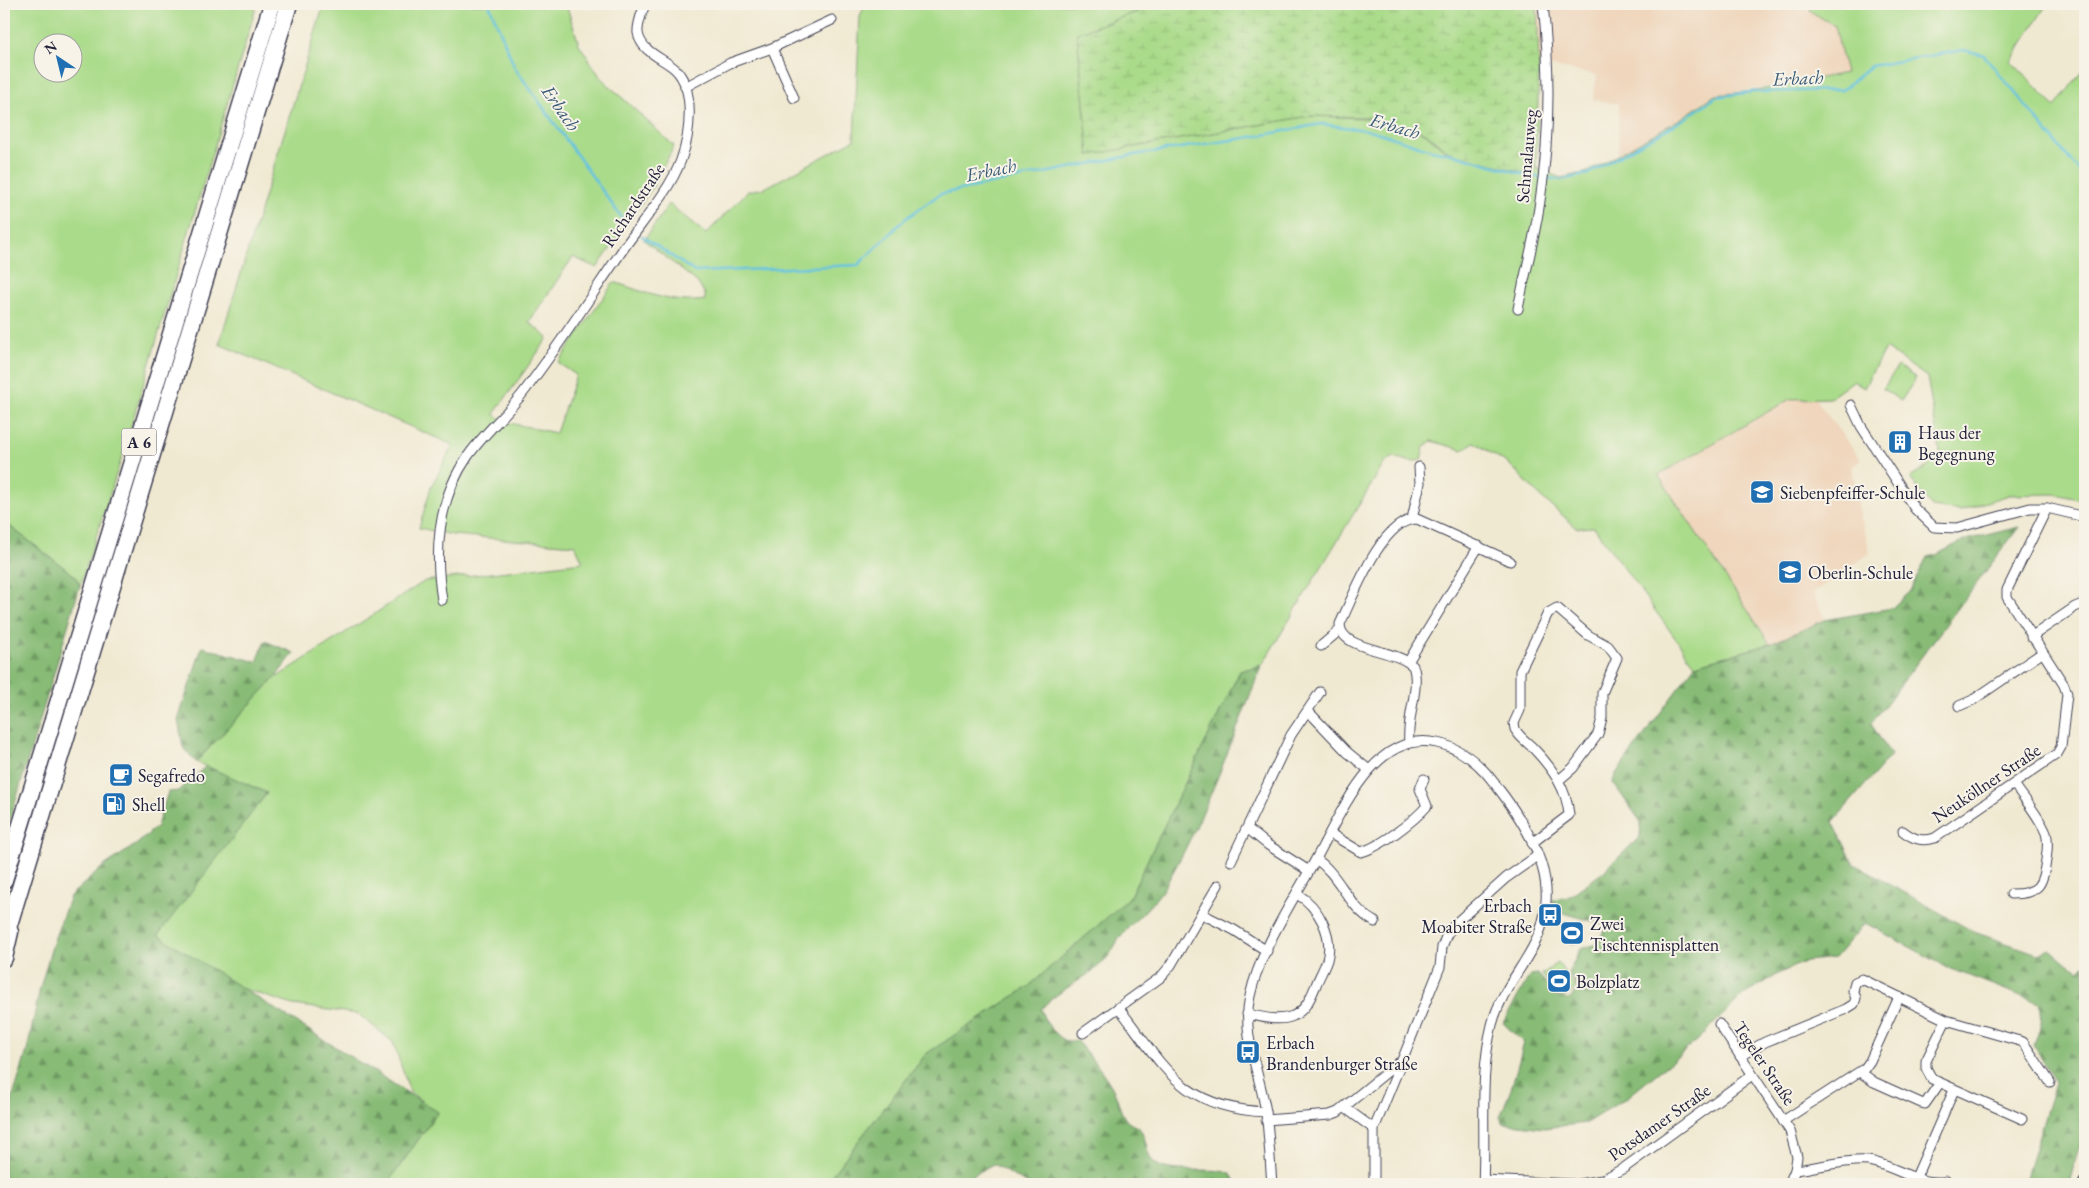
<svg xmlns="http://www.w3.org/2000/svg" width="2089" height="1188" font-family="'EB Garamond',serif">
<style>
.built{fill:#efd6bc}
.green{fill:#aadb8a;stroke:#667e62;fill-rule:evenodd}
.forest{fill:url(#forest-firs);stroke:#546e58}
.wetland{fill:url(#wetland-marsh);stroke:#667e62}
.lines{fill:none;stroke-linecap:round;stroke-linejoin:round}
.stream{stroke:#62c2e0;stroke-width:2.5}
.minor-casing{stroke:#414052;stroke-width:11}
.tertiary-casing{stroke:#414052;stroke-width:14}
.motorway-casing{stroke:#414052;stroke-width:19}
.minor{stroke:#fff;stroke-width:9}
.tertiary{stroke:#fff;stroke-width:11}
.motorway{stroke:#fff;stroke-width:16}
.labels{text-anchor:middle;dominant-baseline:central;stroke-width:4;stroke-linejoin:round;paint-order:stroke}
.shield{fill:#f7f3e8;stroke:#62616f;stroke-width:1}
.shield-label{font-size:16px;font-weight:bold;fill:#22223b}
.street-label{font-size:18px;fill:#22223b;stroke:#f7f3e8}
.poi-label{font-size:18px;fill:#22223b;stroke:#f7f3e8;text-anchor:start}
.water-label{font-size:19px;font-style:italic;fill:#385a75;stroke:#f7f3e8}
</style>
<defs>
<pattern id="forest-firs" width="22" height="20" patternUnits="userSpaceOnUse" patternTransform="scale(1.25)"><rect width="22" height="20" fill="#87bb76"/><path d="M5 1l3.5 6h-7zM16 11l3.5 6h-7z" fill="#6e9862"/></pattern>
<pattern id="wetland-marsh" width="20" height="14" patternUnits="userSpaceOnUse" patternTransform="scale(1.25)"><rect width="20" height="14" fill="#aadb8a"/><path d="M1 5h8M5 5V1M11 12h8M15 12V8" fill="none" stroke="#92bc78"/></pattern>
</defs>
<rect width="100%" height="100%" fill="#f7f3e8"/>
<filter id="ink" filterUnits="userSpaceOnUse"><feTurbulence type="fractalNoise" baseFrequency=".02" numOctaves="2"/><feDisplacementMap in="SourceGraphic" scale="10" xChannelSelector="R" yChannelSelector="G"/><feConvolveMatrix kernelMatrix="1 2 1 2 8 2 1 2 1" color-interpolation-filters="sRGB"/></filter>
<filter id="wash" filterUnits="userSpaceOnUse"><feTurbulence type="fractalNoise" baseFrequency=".0096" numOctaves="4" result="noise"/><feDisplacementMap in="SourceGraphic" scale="20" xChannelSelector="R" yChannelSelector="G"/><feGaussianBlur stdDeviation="1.12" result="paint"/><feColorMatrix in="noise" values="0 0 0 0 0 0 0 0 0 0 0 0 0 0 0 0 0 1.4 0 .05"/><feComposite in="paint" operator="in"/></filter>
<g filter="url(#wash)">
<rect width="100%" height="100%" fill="#f0e9d2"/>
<g class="built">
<path d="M1537,4H1797L1835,26L1846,73L1715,95L1680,119L1618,155L1619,104L1593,100L1597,75L1539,64Z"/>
<path d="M1815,398L1861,460L1852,467L1859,510L1870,553L1813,593L1825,620L1770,644L1657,475L1790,399Z"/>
</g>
<g class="green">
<path d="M4,4H257L120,463L80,586L75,576L4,522ZM42,42H72V72H42Z"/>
<path d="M324,4H566L579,44L601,78L674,146L653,187L597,268L573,257L529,322L548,338L494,414L505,422L556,433L576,375L558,363L614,282C644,292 673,305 705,300V294L697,282L644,240L669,204L706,234L748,191L765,188L854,140L860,17L865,4H1159L1077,33L1089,155L1309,116L1365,118L1425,133L1448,153L1532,175L1536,168L1561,178L1588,172L1680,119L1715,95L1753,91L1846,73L1835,26L1810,11L1812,4H2047L2011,61L2055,107L2085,67V500L2054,494L2009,495L1959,511L1932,507L1910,478L1941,458L1927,377L1885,348L1864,388L1853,381L1830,398L1790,399L1658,475L1770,644L1695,665L1594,527L1577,528L1539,495L1510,465L1474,442L1463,450L1431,441L1424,447L1421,460L1411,462L1394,457L1385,462L1262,665L1240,671L1129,898L1028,987L926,1054L825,1184H387L437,1113L410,1092L393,1042L358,1014L293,1005L210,978L157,935L267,793L196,762L274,679L425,581L583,562L575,545L453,535L419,528L431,487L453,445L219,344Z"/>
<path d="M1898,366L1916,378L1901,401L1883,389Z"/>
<path d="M1569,924L1581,927L1574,944L1563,940Z"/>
<path d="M1558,963L1576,988L1561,999L1542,974Z"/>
</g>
<g class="forest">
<path d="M4,522L75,576L80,586L4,840Z"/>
<path d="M2019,527L1871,724L1891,755L1833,822L1854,864L1974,932L2038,954L2050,949L2068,964L2080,970L2085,964V1123L2069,1184H2024L2055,1083L2034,1045C2039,1031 2045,1018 2039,1003L1949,968L1865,923L1835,958L1806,961L1780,973L1742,996L1698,1040L1629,1096L1586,1123L1544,1128L1503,1123L1500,1117L1511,1089L1524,1043L1503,1023L1530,975L1538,974L1559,999H1569L1578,989L1569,973L1580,949L1598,944L1606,925L1553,910V899L1568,897L1602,873L1640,837L1641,822L1613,783L1615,775L1695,665L1770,644L1825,620L1892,608L1910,591L1927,557L1936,555L1962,541Z"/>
<path d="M265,641L294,653L274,679L196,762L183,747L178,720L202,647L257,662Z"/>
<path d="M1262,665C1233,737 1207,814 1168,881C1156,903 1137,917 1121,936C1116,942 1113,951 1107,958C1088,979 1060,988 1041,1009C1044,1024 1054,1032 1066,1042L1076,1040C1089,1056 1106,1074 1115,1093C1119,1102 1120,1113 1127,1121C1132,1126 1138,1125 1142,1132C1147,1141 1146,1156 1155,1163C1170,1176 1210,1166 1231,1173L1236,1184H1027L993,1164L957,1184H825L926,1054L1028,987L1129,898L1240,671Z"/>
<path d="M206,766L267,793L158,935L438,1112L387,1184H4V1126L27,1051L40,988L53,943L70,896L104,866L137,844L157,826L168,792L179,791Z"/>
</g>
<path class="wetland" d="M1160,4H1537L1539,64L1536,168L1532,175L1449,152L1426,133L1365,117L1309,116L1089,155L1077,33Z"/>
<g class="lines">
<g class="stream">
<path d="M489,4L515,68L624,221"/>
<path d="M642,236L695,272L858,265L905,219L940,194L1134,155L1258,136L1321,124L1373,131L1431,150L1457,155L1530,176L1561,180L1588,174L1681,121L1716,97L1752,92L1842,90L1871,66L1964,50L1984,55L2079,171L2085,184"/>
</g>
</g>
</g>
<g filter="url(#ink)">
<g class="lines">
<defs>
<g id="minor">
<path d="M772,48L794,98"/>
<path d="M685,87L730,63L772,48L832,20"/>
<path d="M1518,309C1525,273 1535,237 1540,201C1550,136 1550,68 1543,4"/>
<path d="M1851,405L1861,426L1915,509L1934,527L1957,528L2030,508H2047L2085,517"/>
<path d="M1412,519L1420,483L1419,467"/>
<path d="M442,600C434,550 438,499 468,456C484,433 506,415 523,393C559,346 592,294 626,245C644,220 671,188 681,160C690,135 696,89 675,69C663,58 641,52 638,33C637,24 642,13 645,4"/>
<path d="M2031,637L2075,607L2085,603"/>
<path d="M1321,646L1340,630"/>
<path d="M1408,662L1479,546"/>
<path d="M1959,706L1973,700L2042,653"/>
<path d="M1309,712L1347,752L1369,770"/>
<path d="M1409,742C1406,719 1421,686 1413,666C1394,648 1340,651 1340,624C1353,597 1382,518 1417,519L1510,561"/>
<path d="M1248,829L1268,845L1309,871"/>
<path d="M1903,831C1913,839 1922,842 1935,838L2057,754L2061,747L2067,694L2064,685L2007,597V590L2047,508"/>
<path d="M1331,834L1361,852C1380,847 1414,821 1427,806L1420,789L1424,779"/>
<path d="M1532,843L1569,815C1567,789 1552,768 1534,749C1527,742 1519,737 1515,729L1514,723L1520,710V671L1548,613L1557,608L1588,635L1608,646L1617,658L1602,693V718L1598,734L1573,768L1559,780"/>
<path d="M1316,859C1341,876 1348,908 1375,922"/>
<path d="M1231,861L1291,735L1320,692"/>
<path d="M2011,894C2038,894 2043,886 2046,860C2047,851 2049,842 2046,833C2039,816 2025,800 2014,784"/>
<path d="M1202,914L1234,930L1267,951"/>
<path d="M1119,1008C1166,1069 1181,1108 1266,1112"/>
<path d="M1247,1014C1262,1017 1279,1022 1293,1016C1306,1010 1311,997 1316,985C1319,977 1324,969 1327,960C1334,935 1318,906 1297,894"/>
<path d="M1946,1020L1926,1061V1068L1932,1079L2022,1119"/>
<path d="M1719,1024L1790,1131L1797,1157L1795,1170L1789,1184"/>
<path d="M1083,1033L1161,977L1171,965L1218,885"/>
<path d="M1740,1056L1765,1042L1846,1009L1854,1004L1856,998L1853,991L1855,982L1862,979L1946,1020L2023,1042L2050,1082"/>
<path d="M1860,1072L1874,1082L1921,1103L1925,1104L1939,1084"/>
<path d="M1344,1107L1374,1129"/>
<path d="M1266,1120L1330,1115L1338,1112L1398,1063"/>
<path d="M1783,1121L1865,1068L1870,1061L1899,997"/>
<path d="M1795,1170C1818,1168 1845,1159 1868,1161C1895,1165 1919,1187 1946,1181"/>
<path d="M1483,1180L1573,1184"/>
<path d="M1272,1184C1270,1160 1269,1136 1266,1112C1260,1074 1241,1035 1250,996C1260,951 1289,907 1312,866C1338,821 1372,728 1437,743C1461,748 1481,765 1495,784C1517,812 1544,852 1546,889C1550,949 1505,973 1492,1025C1479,1076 1486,1132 1483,1184"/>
<path d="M1374,1184V1129L1440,967L1442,947L1447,934L1457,922L1506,878L1537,856"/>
<path d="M1579,1184L1602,1180L1624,1168L1752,1075"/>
<path d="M1913,1184L1954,1090"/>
</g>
<path id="tertiary" d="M2085,1184V1183"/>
<g id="motorway">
<path d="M4,880L272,4"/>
<path d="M4,941L289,4"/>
<path d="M4,958L10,932"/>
</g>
</defs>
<use href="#minor" class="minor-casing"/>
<use href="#tertiary" class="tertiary-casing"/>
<use href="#motorway" class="motorway-casing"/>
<use href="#minor" class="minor"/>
<use href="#tertiary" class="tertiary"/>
<use href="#motorway" class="motorway"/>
</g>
</g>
<defs>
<symbol id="building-square" viewBox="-11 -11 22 22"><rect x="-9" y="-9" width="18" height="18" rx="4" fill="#1f6fb2" stroke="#f7f3e8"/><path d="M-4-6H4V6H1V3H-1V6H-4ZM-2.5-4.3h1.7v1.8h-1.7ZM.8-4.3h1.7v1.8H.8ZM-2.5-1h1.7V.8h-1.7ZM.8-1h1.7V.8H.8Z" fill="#fff"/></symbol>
<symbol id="school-square" viewBox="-11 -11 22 22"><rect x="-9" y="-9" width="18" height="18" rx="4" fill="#1f6fb2" stroke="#f7f3e8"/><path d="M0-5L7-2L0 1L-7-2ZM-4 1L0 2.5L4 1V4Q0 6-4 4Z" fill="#fff"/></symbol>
<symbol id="cafe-square" viewBox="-11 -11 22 22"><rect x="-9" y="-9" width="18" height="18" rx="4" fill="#1f6fb2" stroke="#f7f3e8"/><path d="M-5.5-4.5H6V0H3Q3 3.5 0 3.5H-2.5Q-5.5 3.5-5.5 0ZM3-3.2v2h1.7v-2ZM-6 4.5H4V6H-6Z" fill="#fff"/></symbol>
<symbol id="fuel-square" viewBox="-11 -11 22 22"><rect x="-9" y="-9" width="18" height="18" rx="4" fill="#1f6fb2" stroke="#f7f3e8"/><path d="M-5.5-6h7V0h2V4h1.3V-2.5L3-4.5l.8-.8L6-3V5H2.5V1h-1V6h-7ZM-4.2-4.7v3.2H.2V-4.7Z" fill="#fff"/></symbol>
<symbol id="bus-square" viewBox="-11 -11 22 22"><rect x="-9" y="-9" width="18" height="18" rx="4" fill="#1f6fb2" stroke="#f7f3e8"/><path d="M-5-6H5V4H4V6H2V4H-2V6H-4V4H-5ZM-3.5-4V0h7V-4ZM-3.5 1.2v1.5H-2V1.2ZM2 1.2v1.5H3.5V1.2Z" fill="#fff"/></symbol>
<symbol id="stadium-square" viewBox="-11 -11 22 22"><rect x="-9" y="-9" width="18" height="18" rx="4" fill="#1f6fb2" stroke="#f7f3e8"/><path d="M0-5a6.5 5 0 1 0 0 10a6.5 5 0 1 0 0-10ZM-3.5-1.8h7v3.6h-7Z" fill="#fff"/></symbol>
</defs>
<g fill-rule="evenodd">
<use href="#building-square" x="1886" y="428" width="28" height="28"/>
<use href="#school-square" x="1748" y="478" width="28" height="28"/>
<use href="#school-square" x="1776" y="558" width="28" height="28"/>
<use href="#cafe-square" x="107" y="761" width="28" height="28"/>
<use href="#fuel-square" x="100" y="790" width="28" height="28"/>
<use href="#bus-square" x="1536" y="901" width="28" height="28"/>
<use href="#stadium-square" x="1558" y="919" width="28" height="28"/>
<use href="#stadium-square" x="1545" y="967" width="28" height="28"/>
<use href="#bus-square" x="1234" y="1038" width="28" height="28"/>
</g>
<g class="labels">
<rect class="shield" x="121.5" y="428.5" width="35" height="27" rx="4"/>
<g class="shield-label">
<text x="139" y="442">A 6</text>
</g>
<g class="street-label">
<text transform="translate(1526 156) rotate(-85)">Schmalauweg</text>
<text transform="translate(633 205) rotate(-56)">Richardstraße</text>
<text transform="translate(1986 783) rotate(-34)">Neuköllner Straße</text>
<text transform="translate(1765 1063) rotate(56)">Tegeler Straße</text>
<text transform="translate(1659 1122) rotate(-35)">Potsdamer Straße</text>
</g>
<g class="poi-label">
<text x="1918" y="432">Haus der<tspan x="1918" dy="21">Begegnung</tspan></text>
<text x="1780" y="492">Siebenpfeiffer-Schule</text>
<text x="1808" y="572">Oberlin-Schule</text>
<text x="138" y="775">Segafredo</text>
<text x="132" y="804">Shell</text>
<text x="1532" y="905" text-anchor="end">Erbach<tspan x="1532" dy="21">Moabiter Straße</tspan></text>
<text x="1590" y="923">Zwei<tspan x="1590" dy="21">Tischtennisplatten</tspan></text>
<text x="1576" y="981">Bolzplatz</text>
<text x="1266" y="1042">Erbach<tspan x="1266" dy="21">Brandenburger Straße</tspan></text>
</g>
<g class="water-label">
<text transform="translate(1798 78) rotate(-3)">Erbach</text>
<text transform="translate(561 108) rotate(55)">Erbach</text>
<text transform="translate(1395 126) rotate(16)">Erbach</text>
<text transform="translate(991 170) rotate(-12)">Erbach</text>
</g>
</g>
<rect width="2089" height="1188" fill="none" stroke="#f7f3e8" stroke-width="20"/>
<g transform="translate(58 58) rotate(325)"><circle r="24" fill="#f7f3e8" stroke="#a29fa3"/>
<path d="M0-4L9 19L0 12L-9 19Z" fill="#1f6fb2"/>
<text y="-8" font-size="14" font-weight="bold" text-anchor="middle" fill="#22223b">N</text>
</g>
</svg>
